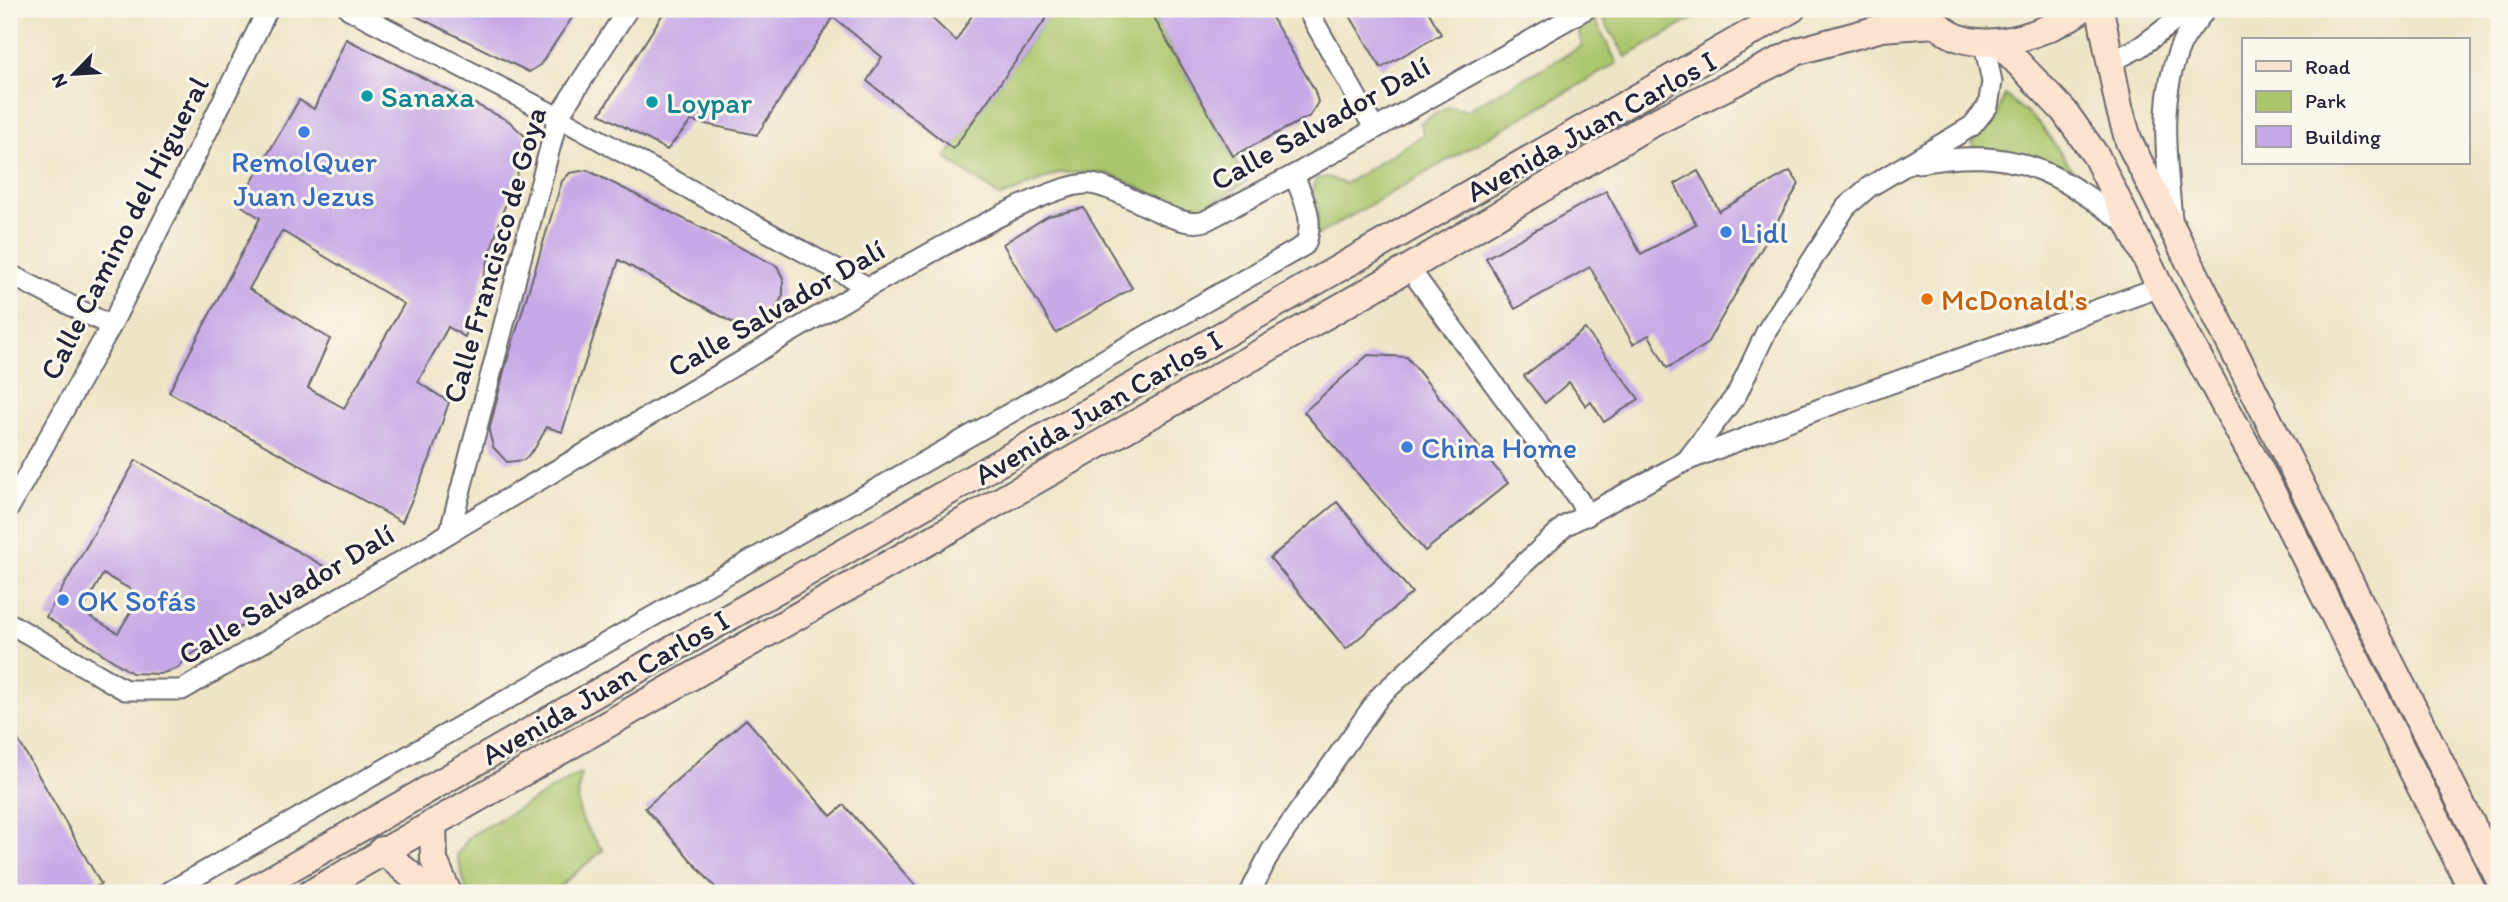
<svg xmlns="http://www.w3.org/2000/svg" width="2508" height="902" font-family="Itim,sans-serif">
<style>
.green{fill:#abc66c;stroke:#667454;stroke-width:2}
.building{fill:#c6a9e6;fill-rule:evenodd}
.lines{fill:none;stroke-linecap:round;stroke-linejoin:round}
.street-casing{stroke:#69666c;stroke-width:23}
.secondary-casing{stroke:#69666c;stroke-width:30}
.street{stroke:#fff;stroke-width:19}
.secondary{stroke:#fde4d1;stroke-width:26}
.culture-dot{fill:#0f9aa8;stroke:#fbf7ec;stroke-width:2.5}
.shop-dot{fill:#3f7fe0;stroke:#fbf7ec;stroke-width:2.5}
.food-dot{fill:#e8710a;stroke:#fbf7ec;stroke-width:2.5}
.labels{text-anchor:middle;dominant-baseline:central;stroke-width:6;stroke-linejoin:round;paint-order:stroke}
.culture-label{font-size:30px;fill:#0d838f;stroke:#fbf7ec;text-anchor:start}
.street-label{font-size:30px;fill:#22223b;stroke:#fbf7ec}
.shop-label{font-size:30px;fill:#366cbe;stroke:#fbf7ec;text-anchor:start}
.food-label{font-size:30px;fill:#c56008;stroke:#fbf7ec;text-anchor:start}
</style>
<rect width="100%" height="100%" fill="#fbf7ec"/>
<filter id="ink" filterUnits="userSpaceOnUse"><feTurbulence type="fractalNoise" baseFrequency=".0143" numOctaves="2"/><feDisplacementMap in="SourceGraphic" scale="14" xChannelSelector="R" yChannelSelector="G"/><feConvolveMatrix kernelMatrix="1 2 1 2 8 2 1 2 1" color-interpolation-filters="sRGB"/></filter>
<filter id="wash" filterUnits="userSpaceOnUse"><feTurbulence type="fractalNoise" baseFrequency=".00686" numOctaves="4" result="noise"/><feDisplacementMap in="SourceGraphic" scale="28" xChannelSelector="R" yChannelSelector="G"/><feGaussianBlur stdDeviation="1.57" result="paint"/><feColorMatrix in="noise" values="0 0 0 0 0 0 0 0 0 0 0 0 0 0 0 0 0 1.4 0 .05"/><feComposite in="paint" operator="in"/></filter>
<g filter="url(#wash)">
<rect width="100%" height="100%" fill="#eee5c6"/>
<g class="green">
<path d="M1042,9H1149L1247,181L1196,214L1107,173H1059L1001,197L946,158L1049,14Z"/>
<path d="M1613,9L1633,15L1644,9H1710L1626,57L1602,17Z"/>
<path d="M1594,18L1617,63L1316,236L1318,208L1312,190L1316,179L1328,177L1345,184L1424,134L1420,123L1448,107L1467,110L1582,46L1578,28Z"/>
<path d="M2005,95L2040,124L2079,179L2054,166L1975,151L1971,143L1995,121Z"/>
<path d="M581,773C574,811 579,820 603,850L552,893H467L457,855L470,836Z"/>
</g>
<g id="blocks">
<g class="building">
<path d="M402,9H578L540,65L529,72Z"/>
<path d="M666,9H922L956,41L976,9H1053L953,149L867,81L882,57L833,17L757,135L691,121L667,150L600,114Z"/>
<path d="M1149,9H1267L1314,89L1318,102L1310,116L1233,156Z"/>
<path d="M1346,9H1427L1441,34L1381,68Z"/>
<path d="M346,39L509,121L530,141L503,211L465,337L448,327L418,382L449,402L430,459L402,522L169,392L260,218L239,204L299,100L314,109ZM282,231L404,304L344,408L308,388L330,339L249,289Z"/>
<path d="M587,170L777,266L783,278V295L774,313L746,330L619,260L562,432L547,427L535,448L524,460L507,462L493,447L489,431L504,371L562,181L570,173Z"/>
<path d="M1698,171L1719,211L1790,171L1799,184L1706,345L1667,368L1649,335L1633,344L1590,267L1515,309L1486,258L1606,191L1641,254L1696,224L1675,184Z"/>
<path d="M1084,208L1132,288L1056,333L1003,244L1048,216Z"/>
<path d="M1585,329L1639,399L1604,422L1591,402L1586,406L1569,382L1545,403L1524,376Z"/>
<path d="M1368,355L1407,357L1508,483L1425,551L1304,412Z"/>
<path d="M136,460L336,573L187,657L178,668L160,674L132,673L46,617ZM103,574L141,595L118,633L82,612Z"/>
<path d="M1337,502L1412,593L1346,649L1270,558Z"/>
<path d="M746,719L831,816L844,805L922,893H720L645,808Z"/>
<path d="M9,724L101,884L85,893H9Z"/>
</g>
</g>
</g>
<g filter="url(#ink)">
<use href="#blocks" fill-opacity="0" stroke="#69666c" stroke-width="2"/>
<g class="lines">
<defs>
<g id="street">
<path d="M349,9L558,117L868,287"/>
<path d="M1307,9L1374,128"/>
<path d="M2111,62L2140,47L2191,9"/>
<path d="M1919,163C2015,146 2054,170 2129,226"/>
<path d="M2172,219C2167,162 2157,100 2181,45C2187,32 2198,20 2206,9"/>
<path d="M1409,268L1579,500L1587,516"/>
<path d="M9,274L111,326"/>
<path d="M1686,461L1737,394L1766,332L1846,207L1869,187L1972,126L1988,106L1992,82L1984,43"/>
<path d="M9,508L111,326L268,9"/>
<path d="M450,531L558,117L628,9"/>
<path d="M9,623L125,690H182L868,287C912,265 1050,180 1091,184C1126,189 1177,231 1205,221L1294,175L1586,9"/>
<path d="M167,893L1305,245C1316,220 1303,198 1294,175"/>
<path d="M1250,893L1271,851L1380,696L1565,526L1686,461L1822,408L2160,287"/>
</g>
<g id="secondary">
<path d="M2100,9L2119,107L2129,142L2499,879"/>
<path d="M1928,11C1958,66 2042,38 2082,9"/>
<path d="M1999,43L2064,111L2096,156L2160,287L2271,490L2474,893"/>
<path d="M433,823L434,860L448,893"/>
<path d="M382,850L431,893"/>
<path d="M247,893L1792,9"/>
<path d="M311,893L1409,268L1647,126L1798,51L1882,28L1935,24"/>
</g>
</defs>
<use href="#street" class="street-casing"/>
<use href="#secondary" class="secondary-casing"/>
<use href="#street" class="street"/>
<use href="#secondary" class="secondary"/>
</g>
</g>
<g class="culture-dot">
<circle cx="367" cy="96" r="7"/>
<circle cx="652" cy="102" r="7"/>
</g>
<g class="shop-dot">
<circle cx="304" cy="132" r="7"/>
<circle cx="1726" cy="232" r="7"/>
<circle cx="1407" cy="447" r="7"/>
<circle cx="63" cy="600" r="7"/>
</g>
<circle class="food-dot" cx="1927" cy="299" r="7"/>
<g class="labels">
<g class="culture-label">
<text x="381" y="96">Sanaxa</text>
<text x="666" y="102">Loypar</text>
</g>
<g class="street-label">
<text transform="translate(1320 123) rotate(-29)">Calle Salvador Dalí</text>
<text transform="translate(1591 126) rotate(-29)">Avenida Juan Carlos I</text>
<text transform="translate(124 228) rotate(-63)">Calle Camino del Higueral</text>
<text transform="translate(494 255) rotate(-74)">Calle Francisco de Goya</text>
<text transform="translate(776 308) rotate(-30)">Calle Salvador Dalí</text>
<text transform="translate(1098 407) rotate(-30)">Avenida Juan Carlos I</text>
<text transform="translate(286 594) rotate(-31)">Calle Salvador Dalí</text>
<text transform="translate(605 687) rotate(-30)">Avenida Juan Carlos I</text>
</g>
<g class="shop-label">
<text x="304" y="161" text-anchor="middle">RemolQuer<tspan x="304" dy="34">Juan Jezus</tspan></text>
<text x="1740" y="232">Lidl</text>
<text x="1421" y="447">China Home</text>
<text x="77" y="600">OK Sofás</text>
</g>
<g class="food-label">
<text x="1941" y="299">McDonald's</text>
</g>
</g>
<rect width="2508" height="902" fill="none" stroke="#fbf7ec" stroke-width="35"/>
<rect x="2242" y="38" width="228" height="126" fill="#fbf7ec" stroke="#a4a2a5" stroke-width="2"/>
<rect x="2256" y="61" width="35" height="10" fill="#fde4d1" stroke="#a4a2a5" stroke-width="2"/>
<text x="2305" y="74" font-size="21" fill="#22223b">Road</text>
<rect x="2256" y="91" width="35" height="21" fill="#abc66c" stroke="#a4a2a5" stroke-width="2"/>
<text x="2305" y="108" font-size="21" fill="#22223b">Park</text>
<rect x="2256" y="126" width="35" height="21" fill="#c6a9e6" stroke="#a4a2a5" stroke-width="2"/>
<text x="2305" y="144" font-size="21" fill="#22223b">Building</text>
<g transform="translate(74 74) rotate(245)" stroke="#fbf7ec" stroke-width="5" paint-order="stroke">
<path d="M0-5L12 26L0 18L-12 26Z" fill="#22223b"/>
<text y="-10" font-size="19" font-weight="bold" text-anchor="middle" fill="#22223b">N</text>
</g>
</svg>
